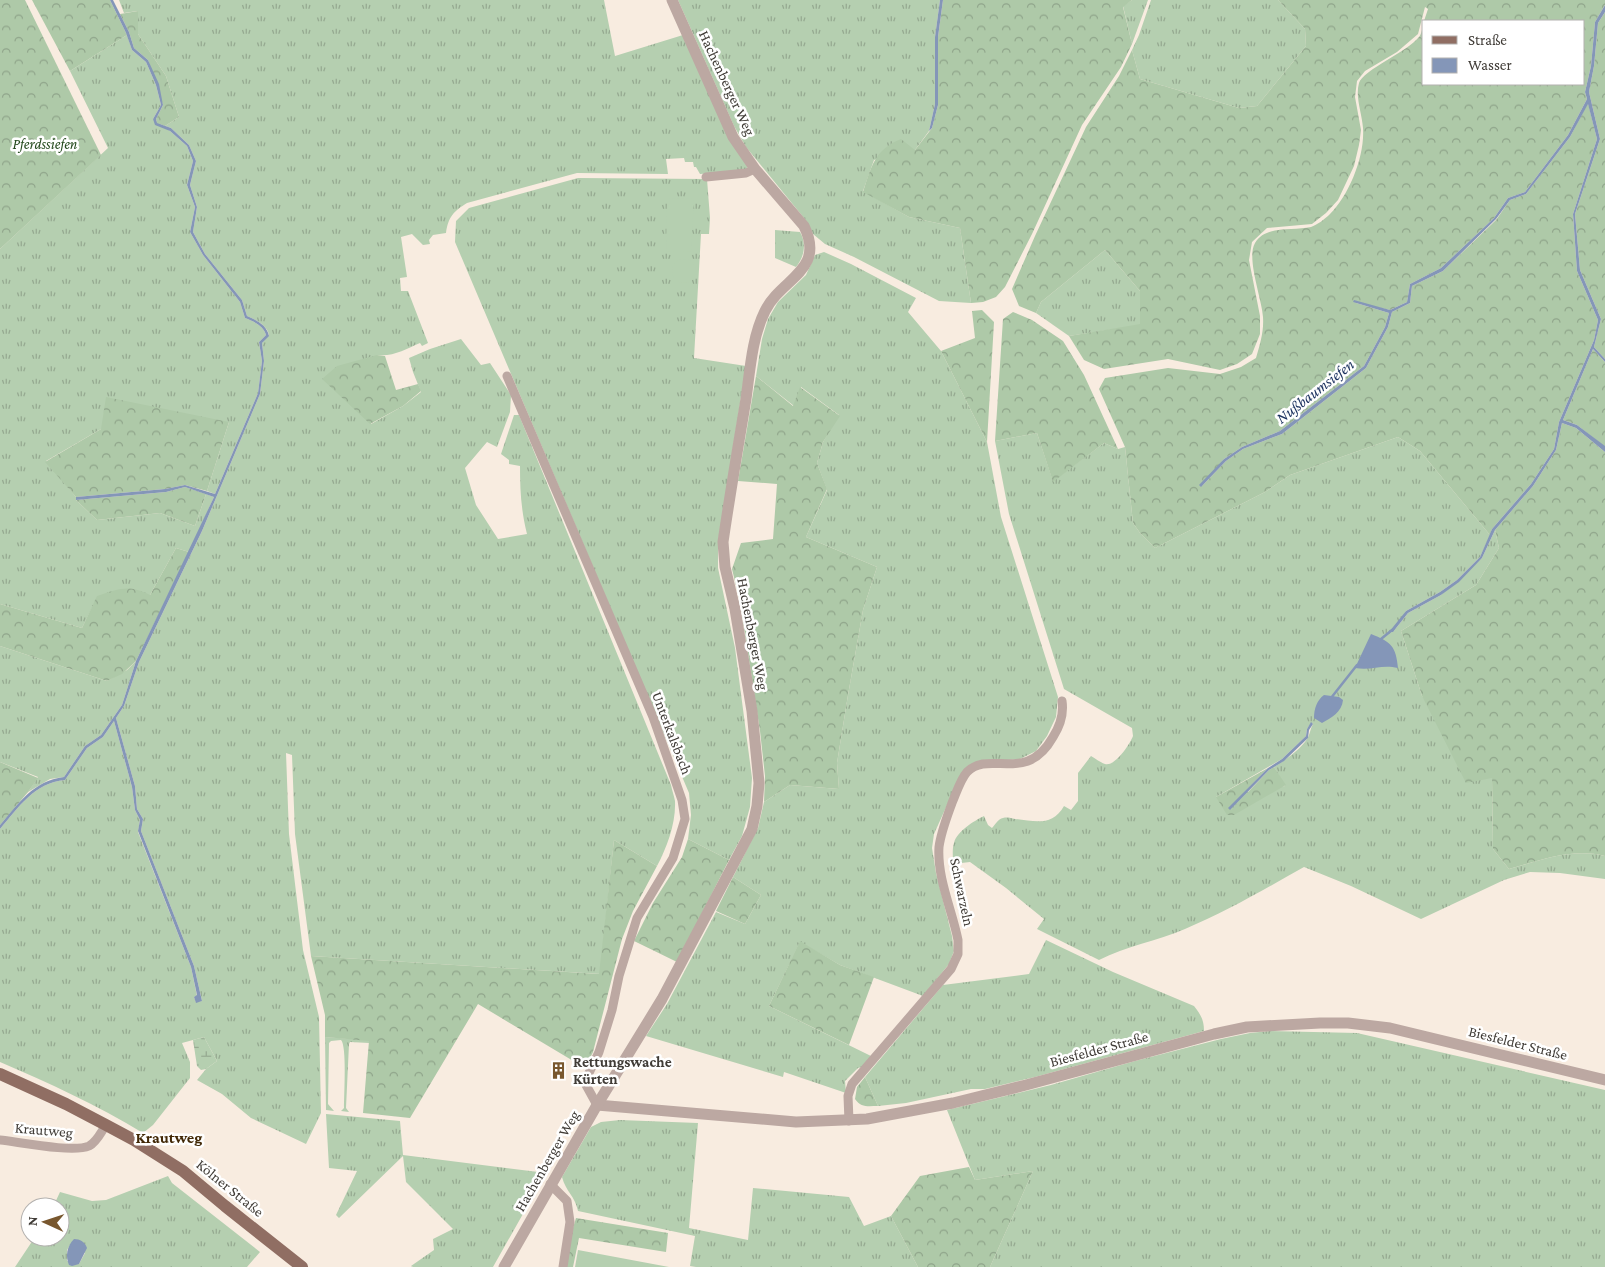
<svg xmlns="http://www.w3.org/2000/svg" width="1605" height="1267" font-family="'Crimson Pro',serif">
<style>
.grass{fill:url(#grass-tufts);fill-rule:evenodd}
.forest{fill:url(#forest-crowns)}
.wetland{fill:url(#wetland-marsh)}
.pitch{fill:#b5cfb0}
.water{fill:#8496b8}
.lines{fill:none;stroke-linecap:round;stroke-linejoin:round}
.stream{stroke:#8496b8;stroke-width:2.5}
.minor{stroke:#bca8a2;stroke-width:9}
.tertiary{stroke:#bca8a2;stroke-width:11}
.primary{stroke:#906e63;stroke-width:12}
.labels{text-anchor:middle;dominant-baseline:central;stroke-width:5;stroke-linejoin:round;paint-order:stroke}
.street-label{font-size:15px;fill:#403c37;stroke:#fff}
.park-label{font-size:15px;font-style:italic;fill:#244a1d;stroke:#fff}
.poi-label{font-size:15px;font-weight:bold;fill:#403c37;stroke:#fff;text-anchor:start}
.water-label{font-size:16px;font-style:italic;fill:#1c325f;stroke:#fff}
.neighbourhood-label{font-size:16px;font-weight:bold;fill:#412806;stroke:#fff}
</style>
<defs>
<pattern id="grass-tufts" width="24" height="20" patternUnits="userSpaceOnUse" patternTransform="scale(1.25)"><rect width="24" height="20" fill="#b5cfb0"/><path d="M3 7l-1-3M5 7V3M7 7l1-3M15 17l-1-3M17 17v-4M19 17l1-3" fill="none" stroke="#95a990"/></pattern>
<pattern id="forest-crowns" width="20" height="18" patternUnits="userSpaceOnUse" patternTransform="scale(1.25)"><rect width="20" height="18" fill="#aec9a8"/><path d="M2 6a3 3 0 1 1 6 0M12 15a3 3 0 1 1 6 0" fill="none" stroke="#8fa48a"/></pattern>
<pattern id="wetland-marsh" width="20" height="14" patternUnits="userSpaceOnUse" patternTransform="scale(1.25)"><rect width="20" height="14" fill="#b5cfb0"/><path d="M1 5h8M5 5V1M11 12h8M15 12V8" fill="none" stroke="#95a990"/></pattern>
</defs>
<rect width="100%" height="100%" fill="#f8ece0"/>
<g class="grass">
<path d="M119,0H604L615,56L683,35L748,166L745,171L700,174L696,167H694L693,162H685L684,158L666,159L668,174L577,173L467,203C454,211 448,217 446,233L433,235L429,240L430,244L423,245L412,234L401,237L407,277L400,278L401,291H408L428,343L422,346L420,343C406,349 393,357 377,355L371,424L403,406L421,392L413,372L409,358L430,349L461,339L481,365L490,363L511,395L510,412L497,447L487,442L465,468L476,505L498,539L527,534C521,510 520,490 520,466L509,464V460L501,454L514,415H519L671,785C672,790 674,796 675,801C676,823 667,847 657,866L614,840L600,974L311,956L295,834L292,755L286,753L289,834L303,950L319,1017L321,1113L306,1144L251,1118L222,1094L197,1080L206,1069L217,1061L204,1037L182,1043L190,1062V1078L153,1125L143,1133C97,1105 49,1083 0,1062V829C19,807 34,783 65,780L87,748L103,737L114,721L132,787L135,810L140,820L138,832L191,967L197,996L194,997L196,1002L202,1001L194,966L141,831L143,819L137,809L135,786L116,718L124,706L139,662L202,531L260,394L264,361L262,343L269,335C267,325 256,320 247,316L242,300L205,254L193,232L197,207L190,185L196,161L189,145L171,128L165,126L179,117L166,76L138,34V11L124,13Z"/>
<path d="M678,0H940L935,37V104L929,131L915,150L874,160L863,191L909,217L960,228L971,303L939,301L854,257L825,244L813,234L804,218L746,147L734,126Z"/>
<path d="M1132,0H1148L1132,44L1123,6Z"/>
<path d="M1151,0H1278L1305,29L1306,46L1257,106L1239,108L1140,79L1132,50L1139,35Z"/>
<path d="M127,35L132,50L146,62L156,85L161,105L153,119L170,131L187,146L193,161L187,185L195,207L190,232L203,255L240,302L245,318C253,321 264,326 266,335L259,342L262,361L258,393L215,494L207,491L229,422L101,429L46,461L76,497V500L97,520L160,513L195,526L206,494L214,497L189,552L176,548L150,595L98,596L82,628L0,604V249L108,148L70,71Z"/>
<path d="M578,178L707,179L710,218L709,234H701L694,358L746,366L718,542V568L735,648L752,778L750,807L742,836L729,860L688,839L691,815L689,793L455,242L456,221L469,208Z"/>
<path d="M775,230L800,232C807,244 804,257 796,267L775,258Z"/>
<path d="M1105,250L1140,291V325L1069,336L1036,313L1041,302Z"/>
<path d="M824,252L851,264L916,298L908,312L941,351L987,442L1001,517L1058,697L1056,717L1047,736L1036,751L1020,759L979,762L961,774L934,834L932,848L936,873L952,936L954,951L949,964L923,996L840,965L800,942L769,1006L871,1056L862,1067L858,1068L845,1081L846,1093L784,1072L783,1077L646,1036L667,1004L716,912L745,924L761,895L733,877L758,828L764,802L790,785L839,789L837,763L848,695L863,610L877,567L806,537L827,490L817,463L823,442L839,415L801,387L794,406L756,376L762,339L768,319L778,302L806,275L815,255Z"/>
<path d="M1037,433L1053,481L1104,443L1118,449L1125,447L1133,523L1140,533L1155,548L1265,492L1290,475L1398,437L1420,451L1490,535L1480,557L1457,580L1440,592L1406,611L1393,632L1408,613L1441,595L1482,558L1495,530L1499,548L1476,585L1401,631L1422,696L1492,778L1493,849L1509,869C1542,860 1571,848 1605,856V879L1560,873L1530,872L1504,880L1421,919L1351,886L1304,867C1265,889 1226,912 1185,929C1157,941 1126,946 1099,960L1037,929L1044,919L1006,888L970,862L953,864C953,857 952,849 954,843C957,831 974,821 984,816L988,825L992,828C995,825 998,819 1003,818C1007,817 1011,818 1015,819C1035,821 1052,827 1064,806L1071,810L1078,801V773L1091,756C1095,758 1101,763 1105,764C1115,767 1130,744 1133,736L1132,728L1064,689L1009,514L995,441ZM1311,723L1313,724C1310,729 1310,735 1307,739C1301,749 1284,761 1274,767L1285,786L1216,797L1282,759L1306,736L1307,729Z"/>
<path d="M0,646L107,681L127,670L136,661L122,705L101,735L85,746L64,777L50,779L28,792L38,777L0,762Z"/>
<path d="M1046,940L1113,972L1194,1006C1201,1015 1204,1020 1204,1031L1035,1077L985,1089H971L906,1103L878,1106L865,1077L943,985L1029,974Z"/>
<path d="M1269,1031L1357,1033L1605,1090V1267H990L1033,1171L975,1180L947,1110L1051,1085L1135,1061L1221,1039L1250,1033Z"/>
<path d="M325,1037L369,1040V1043L350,1042L349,1044L346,1108L349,1112L341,1111L344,1108C344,1095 347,1046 341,1040L331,1041L329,1043L328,1104L334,1111L326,1110Z"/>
<path d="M326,1114L400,1121L403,1155L546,1173L493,1267H413L411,1266L434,1250L433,1239L453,1229L406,1182L403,1156L339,1218L336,1215L357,1171L329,1168Z"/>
<path d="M620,1120L698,1123L689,1228L748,1240L753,1188L849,1197L864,1226L891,1216L918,1267H696L690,1266L695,1236L578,1211C575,1196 566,1192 562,1177L591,1127L601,1122Z"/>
<path d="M168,1176L172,1183L260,1252L247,1267H15L35,1237H60V1207H53L60,1192L92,1201L106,1200ZM70,1245L85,1253L79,1264L67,1261V1250Z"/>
</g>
<g class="forest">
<path d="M0,0H25L101,155L0,249Z"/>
<path d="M32,0H110L127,35L70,71Z"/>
<path d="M943,0H1132L1123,7L1132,44L1121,67L1082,125L1032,234L1005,287L996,297L983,302L971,303L960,228L909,217L863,192C871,167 875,149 901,139L915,150L932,128L938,105V37Z"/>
<path d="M1278,0H1605V5L1595,22L1591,66L1585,92L1587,99L1568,135L1525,192L1508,198L1494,218L1441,268L1410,284L1407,302L1390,310L1353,302L1389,313L1385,327L1364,366L1280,431L1242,447L1224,459L1201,487L1226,461L1243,449L1282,434L1366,368L1388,327L1392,312L1410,303L1412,286L1443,271L1496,220L1510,200L1526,194L1570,137L1588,103L1597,139L1573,214L1577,271L1598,320L1594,340L1559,422L1554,449L1531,484L1492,529L1490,535L1420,451L1398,437L1290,475L1265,492L1155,548L1140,533L1133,523L1125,447L1099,389L1105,378L1168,368L1220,374L1241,367L1256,358C1260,344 1264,332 1263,317C1262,299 1246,258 1255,243C1265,225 1294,231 1311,227C1317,225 1325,219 1330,214C1349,195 1365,156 1363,128C1362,113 1355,97 1359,83C1363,70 1407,52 1419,37C1422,34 1422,27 1424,23V84H1584V21H1424L1428,9L1425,7L1418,34L1397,52L1365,71L1357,81L1355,97L1361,130L1359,145L1354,166L1338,200L1326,213L1312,224L1267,228L1252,242L1249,260L1260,316V334L1252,354L1237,364L1220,370L1168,359L1104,369L1084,360L1069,336L1140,324V291L1105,250L1041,302L1036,313L1019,306L1012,289L1035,236L1086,127L1119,76L1132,50L1140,79L1239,108L1257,106L1306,46L1305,29Z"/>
<path d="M138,11V34L166,76L179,117L165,126L157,123L156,119L163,105L148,60L134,48L129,32L120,14Z"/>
<path d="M1605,12V359L1594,347L1601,319L1580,270L1575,214L1600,139L1589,92L1594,66L1598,23Z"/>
<path d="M982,310L994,322L987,442L941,351L975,338L972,311Z"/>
<path d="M1013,312L1032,320L1063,341L1084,375L1118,449L1104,443L1053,482L1037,433L995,441L1003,319Z"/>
<path d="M1593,349L1605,362V447L1577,425L1563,420Z"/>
<path d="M377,355L385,356L396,390L418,384L421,391L403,406L370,424L322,379L337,366Z"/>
<path d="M756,376L793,406L800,387L840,416L823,442L817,463L827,489L806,537L877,567L863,610L848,695L837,763L839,789L790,785L764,802L765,776L760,731L740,602L732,569L741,543L773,539L777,484L738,481Z"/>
<path d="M106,397L229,422L207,491L185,485L165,489L76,497L45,462L101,429Z"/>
<path d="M1562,423L1576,428L1605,452V856C1571,848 1542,860 1509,869L1493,849L1492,778L1466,783L1422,696L1401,631L1476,585L1499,548L1495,530L1533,486L1556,450Z"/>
<path d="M185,487L206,494L195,526L160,513L97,520L76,500L166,492Z"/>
<path d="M176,548L189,552L136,661L122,674L107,681L0,646V604L82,628L97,596C119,589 128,584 150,595Z"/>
<path d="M0,762L38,778L28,792L0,825Z"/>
<path d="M1274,767L1286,785L1234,815H1227L1216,797L1268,768L1229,808L1231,810L1269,770Z"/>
<path d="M688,839L729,860L677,962L634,941L653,903L682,857Z"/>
<path d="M614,840L657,866L633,911L622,939L593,1052L585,1068L478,1004L410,1118L363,1113L369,1041L325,1037V1015L311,956L599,974Z"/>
<path d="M733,877L761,895L745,924L716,911Z"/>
<path d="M800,941L840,965L874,977L849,1045L769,1006Z"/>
<path d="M865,1077L878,1106C868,1106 861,1108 855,1099L857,1087Z"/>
<path d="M969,1167L975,1180L1033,1171L990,1267H918L891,1216L920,1176Z"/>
<path d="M576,1218L668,1233L666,1252L579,1238L573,1267H565L573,1228Z"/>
</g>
<path class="wetland" d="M204,1037L217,1061L206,1069L201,1070L197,1066L193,1040Z"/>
<g class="pitch">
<path d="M667,198L694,199L691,252L666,251Z"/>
<circle cx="684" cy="271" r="12"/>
<path d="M578,1250L669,1267H575Z"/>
</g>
<g class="water">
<path d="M110,0H113L129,32L134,48L148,60L159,84L163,105L156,119L157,123L171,128L189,145L196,161L190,185L197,207L193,232L205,254L242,300L247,316C256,320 267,325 269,336L262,343L264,361L260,394L202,531L139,662L124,706L116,718L135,786L137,809L143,819L141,831L194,966L202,1001L196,1003L194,997L197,995L191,967L138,831L140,820L135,810L132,787L114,721L103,737L87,748L65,780C34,783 19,807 0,829V825C19,803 33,781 64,777L85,746L101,735L122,705L136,661L214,497L185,487L166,492L76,500V497L165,489L185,485L215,494L258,393L262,361L259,342L266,335C264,326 253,321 245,318L240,302L203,255L190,232L195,207L187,185L193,161L187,146L170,131L155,125L153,119L161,105L156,85L146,62L132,50L126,33Z"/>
<path d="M940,0H943L938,37V105L932,128L929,131L935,104V37Z"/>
<path d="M1605,5V12L1598,23L1594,66L1589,92L1600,139L1575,214L1580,270L1601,319L1594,347L1605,359V362L1593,349L1563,420L1577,425L1605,446V452L1576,428L1562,423L1556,450L1533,486L1495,530L1482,558L1459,582L1441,595L1408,613L1393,632H1389L1406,611L1440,592L1457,580L1480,557L1492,529L1531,484L1554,449L1559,422L1594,340L1598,320L1577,271L1573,214L1597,139L1588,104L1570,137L1526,194L1510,200L1496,219L1443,271L1412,286L1410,303L1392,312L1388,327L1366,368L1282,434L1243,449L1226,461L1201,487L1199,485L1224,459L1242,447L1280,431L1364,366L1385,327L1389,313L1353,302L1354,300L1390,310L1407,302L1410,284L1441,268L1494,218L1508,198L1525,192L1568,135L1587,99L1585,92L1591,66L1595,22Z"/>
<path d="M1371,634C1391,642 1396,646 1398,668C1381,664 1372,671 1355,668Z"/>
<path d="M1324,695L1339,697L1343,700C1342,712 1331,718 1322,723L1314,718C1314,709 1317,700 1324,695Z"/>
<path d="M1311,722L1313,724L1309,730L1308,738L1284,761L1269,770L1230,810L1228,808L1268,768L1282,759L1306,736L1307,729Z"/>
<path d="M74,1239C80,1239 85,1242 87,1248L79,1264L72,1266L69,1265C65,1256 67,1246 74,1239Z"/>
</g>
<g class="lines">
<g class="stream">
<path d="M1381,639L1392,630"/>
<path d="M1331,698L1357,665"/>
</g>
<g class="minor">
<path d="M706,177L746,173L755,169"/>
<path d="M507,376L653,717L682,800L685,819L673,858L637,918L619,976L612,1010L599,1052L588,1075L586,1085L597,1105"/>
<path d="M849,1121L848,1096L852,1084L951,969L958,954V940C952,910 937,878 939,847C941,832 947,817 952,803C956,794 960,780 967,772C990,749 1026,785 1053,737C1060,726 1064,714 1062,701"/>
<path d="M0,1140C19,1142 73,1153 89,1146C97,1142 101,1132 106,1125"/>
<path d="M550,1184L567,1201L570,1222L563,1267"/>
</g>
<g class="tertiary">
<path d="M597,1105L796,1122L867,1119L953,1103L1026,1085L1214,1034L1247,1027L1320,1023H1348L1390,1028L1605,1080"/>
<path d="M504,1267L597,1105L662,999L752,829L757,806L759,783L752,711L735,609L725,567L723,542C730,494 738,447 746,399C750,370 752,337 765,311C781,278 826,271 804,226L755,169L733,137L672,0"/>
</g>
<path class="primary" d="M0,1074L66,1104L106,1125L134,1140L183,1171L225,1206L302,1267"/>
</g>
<defs>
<symbol id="building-bare" viewBox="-9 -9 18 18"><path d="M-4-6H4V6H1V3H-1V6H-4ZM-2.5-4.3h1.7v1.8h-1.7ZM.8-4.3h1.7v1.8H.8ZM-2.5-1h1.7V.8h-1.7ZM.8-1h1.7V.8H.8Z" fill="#78572e" stroke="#fff" stroke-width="2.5" paint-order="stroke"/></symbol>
</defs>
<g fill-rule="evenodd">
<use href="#building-bare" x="546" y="1058" width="25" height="25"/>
</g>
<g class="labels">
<g class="street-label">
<text transform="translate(727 83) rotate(65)">Hachenberger Weg</text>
<text transform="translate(753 634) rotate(79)">Hachenberger Weg</text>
<text transform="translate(672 733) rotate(69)">Unterkalsbach</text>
<text transform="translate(962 892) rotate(78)">Schwarzeln</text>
<text transform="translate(1518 1043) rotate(14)">Biesfelder Straße</text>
<text transform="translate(1099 1049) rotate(-15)">Biesfelder Straße</text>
<text transform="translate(44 1130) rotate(5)">Krautweg</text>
<text transform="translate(547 1161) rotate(-60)">Hachenberger Weg</text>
<text transform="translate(230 1188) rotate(39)">Kölner Straße</text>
</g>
<g class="park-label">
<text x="45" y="144">Pferdssiefen</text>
</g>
<g class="poi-label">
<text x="573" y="1062">Rettungswache<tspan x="573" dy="17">Kürten</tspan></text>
</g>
<g class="water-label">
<text transform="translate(1315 391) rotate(-38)">Nußbaumsiefen</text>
</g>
<g class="neighbourhood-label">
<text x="169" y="1137">Krautweg</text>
</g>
</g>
<rect x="1422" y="20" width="162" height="65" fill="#ffffff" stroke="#b3b1af"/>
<rect x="1432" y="36" width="25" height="8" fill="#906e63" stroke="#b3b1af"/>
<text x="1468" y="45" font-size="15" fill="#403c37">Straße</text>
<rect x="1432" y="58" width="25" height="15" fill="#8496b8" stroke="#b3b1af"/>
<text x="1468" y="70" font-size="15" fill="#403c37">Wasser</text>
<g transform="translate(45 1222) rotate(273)"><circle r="24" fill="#ffffff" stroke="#b3b1af"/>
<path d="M0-4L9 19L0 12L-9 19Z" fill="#78572e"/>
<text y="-8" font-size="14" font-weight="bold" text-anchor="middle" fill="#403c37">N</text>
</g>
</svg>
